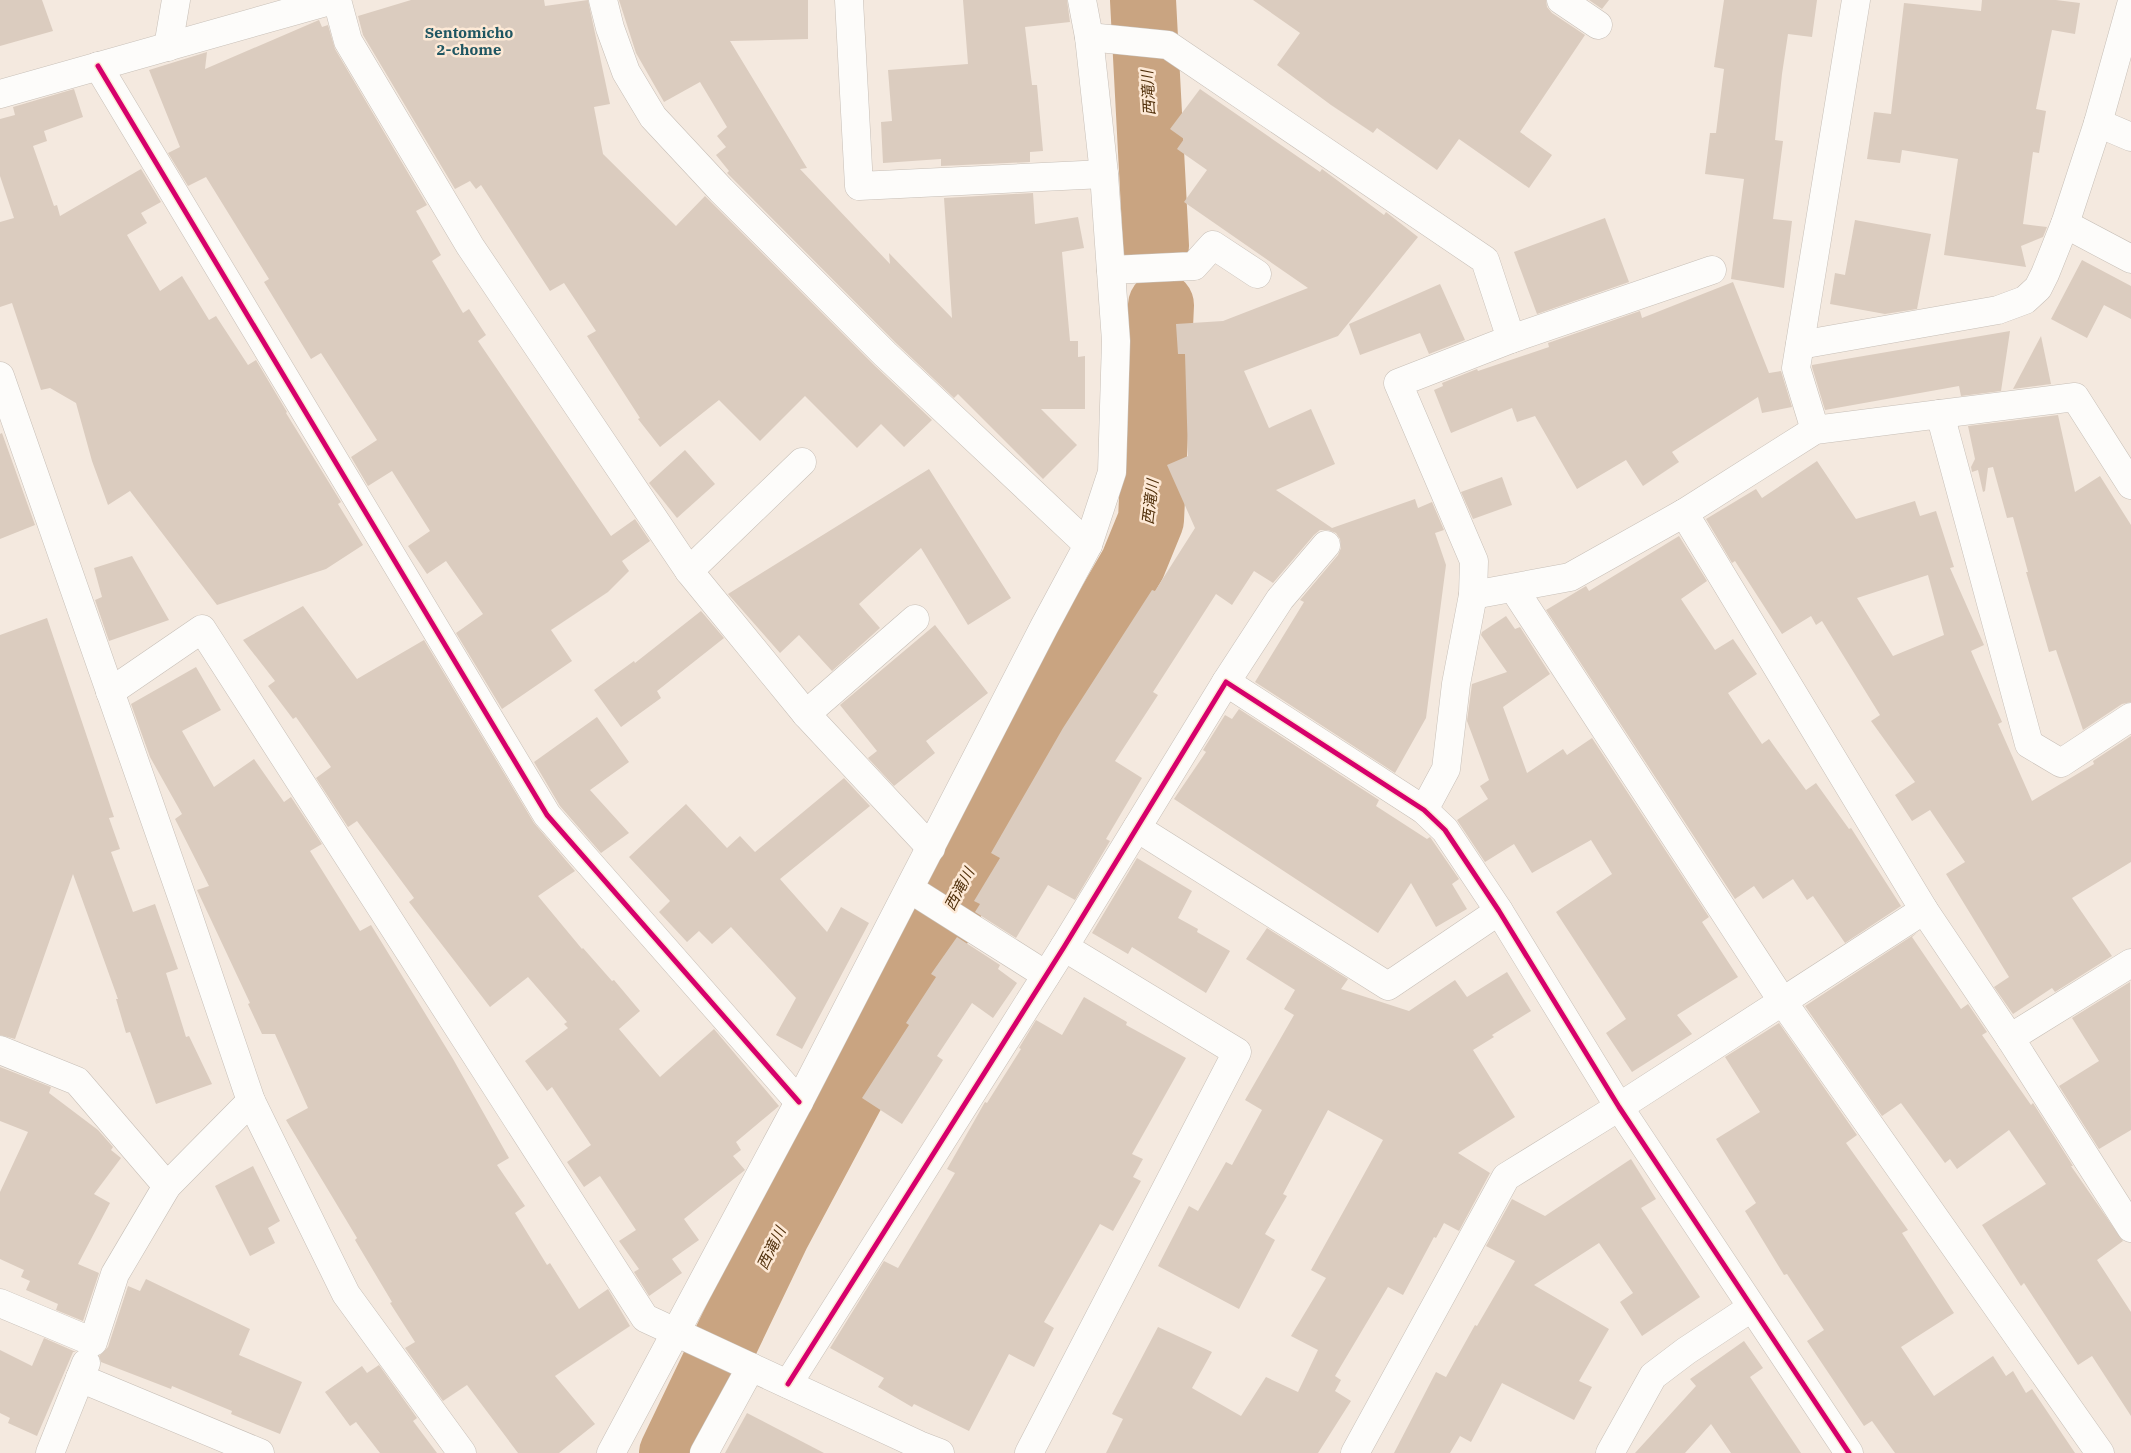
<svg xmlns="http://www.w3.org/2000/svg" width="2131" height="1453" font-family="'IBM Plex Serif','Noto Sans JP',serif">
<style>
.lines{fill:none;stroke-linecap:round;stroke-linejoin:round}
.river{stroke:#c9a481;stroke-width:66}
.building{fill:#dbccbf;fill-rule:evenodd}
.minor-casing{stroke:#c7bfb7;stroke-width:29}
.minor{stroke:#fdfcfa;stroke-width:28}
.cycleway-casing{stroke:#fde9d6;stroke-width:8}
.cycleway{stroke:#d6006c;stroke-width:5}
.labels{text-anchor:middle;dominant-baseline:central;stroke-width:5;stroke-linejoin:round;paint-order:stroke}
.neighbourhood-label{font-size:15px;font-weight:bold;fill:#1f5662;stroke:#fde9d6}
.water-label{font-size:15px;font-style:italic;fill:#51300b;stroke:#fde9d6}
</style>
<rect width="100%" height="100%" fill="#f4e9df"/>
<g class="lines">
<g class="river">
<path d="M1143,0L1156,246"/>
<path d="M672,1453L777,1234L888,1026L980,846L1018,776L1041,723L1133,564L1151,520L1161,305"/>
</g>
</g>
<g class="building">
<path d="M0,0H42L53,31L0,46Z"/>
<path d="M411,0H544L545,6L588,0L610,104L594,107L603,154L676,226L705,196L874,365L932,420L904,447L881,424L857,448L805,396L760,441L719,400L660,447L638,419L640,418L587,336L596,331L564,283L550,291L481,185L476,189L470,181L455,189L363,35L358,16Z"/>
<path d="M619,0H808V39L730,41L807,168L800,169L890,264L889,253L952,318L944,198L1033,193L1035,224L1078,217L1084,248L1062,252L1070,341H1078V357L1085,356V409H1041L1077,445L1043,479L958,394L954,398L896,343L727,173L729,171L716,155L726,147L717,136L727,127L700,82L664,102L636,53Z"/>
<path d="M963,0H1067L1070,22L1025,27L1032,85H1037L1043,151L1030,152V162L941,166V159L883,163L881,122L892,121L888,70L968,64Z"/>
<path d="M1253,0H1546L1547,7L1552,13L1585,35L1520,132L1552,155L1529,188L1459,139L1437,170L1377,128L1373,133L1331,105L1277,65L1300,33Z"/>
<path d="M1589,0H1609L1602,9Z"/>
<path d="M1724,0H1817L1812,37L1788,34L1782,74L1775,140L1783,141L1773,219L1792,221L1784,288L1731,279L1744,179L1705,174L1710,133H1716L1724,69L1714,67Z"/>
<path d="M1982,0H2056L2080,3L2075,34L2052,30L2036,109L2046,111L2039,153L2033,152L2023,224L2047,227L2043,237L2021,246L2026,267L1944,255L1958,159L1902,150L1900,163L1867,159L1874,112L1891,114L1904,3L1981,11Z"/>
<path d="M319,20L322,27L328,25L335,49L427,205L416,211L441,255L432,261L463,313L469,309L486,335L478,341L611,536L635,519L650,541L622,561L629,571L608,592L551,630L572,661L502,709L456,633L483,614L446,561L427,574L408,546L430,531L392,471L368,486L351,457L377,440L321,353L311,359L264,282L269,279L206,177L188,186L168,153L180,147L149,70L207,52L205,69Z"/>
<path d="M74,89L83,117L44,131L47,141L33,146L54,206L57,205L60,216L141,169L161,202L141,213L147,223L127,235L160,291L182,276L209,320L216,316L248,365L256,360L287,412L286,413L341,502L338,504L363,545L326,569L217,605L130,491L108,505L92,461L76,403L50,388L41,390L12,303L0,307V222L14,218L0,176V119L15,115L13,107Z"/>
<path d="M1200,89L1320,172L1322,169L1384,215L1386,212L1418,237L1338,336L1244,371L1269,428L1311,409L1335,464L1276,490L1332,528L1415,499L1418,508L1432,502L1444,530L1435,533L1446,565L1426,718L1395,773L1255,682L1304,602L1300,600L1338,555L1341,548L1340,539L1336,533L1328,530H1320L1314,535L1273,583L1254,571L1232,605L1216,594L1153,692L1158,695L1115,761L1142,778L1106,839L1110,841L1075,900L1048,885L1016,938L975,912L980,904L974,901L1000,858L991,853L1063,728L1152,590L1155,591L1195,528L1167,465L1188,456L1185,354H1178L1176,324L1223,321L1308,288L1184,202L1207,170L1177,149L1184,139L1170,129Z"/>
<path d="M1605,218L1629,282L1537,314L1514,252Z"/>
<path d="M1855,220L1931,234L1917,309L1885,314L1830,304L1835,273L1845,275Z"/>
<path d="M2082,260L2131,286V319L2104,305L2087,338L2051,319Z"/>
<path d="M1733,282L1769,373L1781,371L1792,407L1762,413L1758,397L1672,452L1679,462L1643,486L1626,460L1577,489L1535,416L1517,422L1512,408L1451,433L1434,390L1443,386L1442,383L1477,369L1478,371L1549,347L1548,343L1640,311L1642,318Z"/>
<path d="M1440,284L1465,340L1429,354L1420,333L1360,355L1349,324Z"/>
<path d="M2010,331L2001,391L1961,396L1959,386L1825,410L1812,367V365L1840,360Z"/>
<path d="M2041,336L2051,384L2013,389Z"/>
<path d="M2058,415L2075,492L2100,476L2131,525V702L2122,704L2083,730L2056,650L2049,652L2026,572H2028L2013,517L2007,518L1993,467L1988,468L1985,491L1983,492L1978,470L1972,472L1971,467L1975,459L1968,426Z"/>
<path d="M2,433L35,525L0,539V434Z"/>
<path d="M685,450L715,484L677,518L649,483Z"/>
<path d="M1817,461L1856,519L1915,501L1920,516L1936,511L1954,567L1950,568L1984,645L1971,651L2002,722L1998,724L2032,801L2094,764L2093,761L2131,736V862L2072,898L2112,956L2055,992L2052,988L2013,1014L1994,987L2009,977L1946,874L1965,862L1930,810L1912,821L1895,795L1915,782L1871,721L1880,715L1822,621L1816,625L1811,616L1782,634L1735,561L1732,563L1706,519L1756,489L1762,498ZM1928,575L1944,635L1893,656L1857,598Z"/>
<path d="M929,469L1011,598L968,625L921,548L859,604L880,628L832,671L799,635L780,653L728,594Z"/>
<path d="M1502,477L1512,505L1473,519L1461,492Z"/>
<path d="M1679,536L1707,581L1681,599L1715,650L1733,639L1757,674L1728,693L1762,744L1769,739L1806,790L1816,783L1849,829L1851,828L1901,906L1845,943L1813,896L1807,900L1793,879L1763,899L1754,886L1735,899L1546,610L1586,586L1589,591Z"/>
<path d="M132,556L169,620L109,641L95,600L102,597L94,568Z"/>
<path d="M303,606L357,679L424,640L534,823L575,871L538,896L582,949L583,948L612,981L614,980L640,1011L619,1029L660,1077L714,1029L779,1106L736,1142L741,1150L733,1156L745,1170L684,1219L699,1240L672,1259L682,1273L649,1296L634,1272L639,1269L619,1241L636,1230L600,1176L584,1187L567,1162L591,1145L552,1087L547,1091L525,1061L568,1028L564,1024L567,1022L528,977L490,1007L409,902L414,898L357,821L348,827L316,778L331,767L296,717L293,719L268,686L275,681L243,640Z"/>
<path d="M701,611L724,638L657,691L661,698L621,727L594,690L634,661L635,663Z"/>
<path d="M1506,616L1515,629L1520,627L1550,674L1503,707L1527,773L1563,749L1567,755L1592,738L1709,917L1702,922L1738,977L1677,1015L1692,1034L1632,1072L1606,1033L1626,1019L1556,912L1612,874L1591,840L1532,873L1514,844L1485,862L1457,820L1488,799L1480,786L1489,780L1467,721L1472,684L1507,672L1481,635L1482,632Z"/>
<path d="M47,618L114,817L109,818L120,849L111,852L133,912L155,904L178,969L166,973L186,1037L189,1036L212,1084L156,1104L130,1032L126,1033L116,999H118L73,874L15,1039L0,1035V635Z"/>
<path d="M935,625L988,693L926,741L935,753L894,786L868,758L877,751L840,705Z"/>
<path d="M196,667L221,710L182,731L214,787L254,759L284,802L291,797L322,844L310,851L360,931L371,925L453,1059L509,1158L497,1165L525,1206L515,1213L547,1265L550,1263L579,1309L608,1289L630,1326L555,1376L595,1424L559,1453H518L467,1385L443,1401L405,1348L415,1342L390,1303L392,1302L355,1240L357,1238L286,1120L308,1108L275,1034H262L248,1004L250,1003L197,890L209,886L175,819L182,814L150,757L131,704Z"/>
<path d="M1239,709L1379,800L1376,806L1427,839L1430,837L1459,879L1452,884L1467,909L1436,927L1411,883L1378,933L1174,799L1206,752L1203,750L1225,715L1232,719Z"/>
<path d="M597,717L629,762L590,790L629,833L601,853L560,806L534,762Z"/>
<path d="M844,778L870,806L780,879L827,932L841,907L869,923L802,1049L776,1035L796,998L731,927L712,944L699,931L687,942L659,912L670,901L629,857L686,804L727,848L740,836L755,852Z"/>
<path d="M1137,858L1192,891L1178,918L1198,929L1197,932L1230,951L1206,993L1132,947L1128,954L1092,933Z"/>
<path d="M1267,928L1348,979L1341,989L1409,1011L1455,980L1467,997L1507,972L1531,1011L1492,1035L1494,1037L1473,1050L1515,1117L1458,1153L1490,1173L1459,1231L1444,1223L1436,1238L1434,1237L1403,1295L1388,1287L1335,1376L1341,1380L1335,1391L1351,1401L1318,1453H1106L1123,1419L1112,1414L1158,1327L1212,1352L1192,1388L1241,1416L1266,1377L1298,1392L1318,1350L1291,1336L1326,1278L1311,1270L1383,1140L1328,1110L1283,1194L1287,1196L1265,1234L1275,1240L1239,1309L1158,1266L1189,1206L1198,1211L1226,1162L1232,1165L1262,1110L1245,1100L1294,1015L1284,1009L1295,990L1246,959Z"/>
<path d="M1918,932L1912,937L1961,1009L1968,1004L1987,1032L1982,1035L2031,1105L2033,1103L2073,1166H2071L2123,1241L2097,1260L2131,1312V1416L2092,1356L2078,1365L2024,1283L2021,1286L1982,1225L2046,1184L2009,1130L1957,1169L1950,1159L1945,1163L1901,1103L1882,1116L1805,1006Z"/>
<path d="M957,937L1000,965L998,969L1017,983L993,1018L972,1003L937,1056L943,1060L902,1124L862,1098L909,1025L906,1023L936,977L931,974Z"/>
<path d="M2130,982L2131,1130L2099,1149L2059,1086L2099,1061L2072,1018Z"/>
<path d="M1084,997L1127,1022L1126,1025L1186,1058L1132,1154L1143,1159L1133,1177L1141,1181L1113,1231L1100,1224L1044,1322L1054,1328L1034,1367L1009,1354L969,1431L914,1404L912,1407L878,1387L884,1378L830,1348L884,1261L898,1268L955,1173L947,1169L985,1102L987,1103L1021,1049L1019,1048L1036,1020L1062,1035Z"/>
<path d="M1779,1023L1857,1135L1846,1143L1908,1230L1902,1233L1954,1313L1901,1347L1934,1396L1993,1356L2006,1376L2013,1371L2026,1393L2032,1389L2075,1453H1895L1872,1421L1864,1426L1807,1341L1824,1330L1787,1274L1784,1275L1745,1211L1756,1203L1716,1139L1760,1112L1725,1057Z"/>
<path d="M0,1067L51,1087L49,1093L98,1130L113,1147L111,1150L121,1158L94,1194L110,1203L78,1264L99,1273L83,1321L56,1310L58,1304L26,1290L30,1281L21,1277L24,1270L0,1259V1192L28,1132L0,1121Z"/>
<path d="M1631,1159L1656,1199L1641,1208L1700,1297L1642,1336L1620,1302L1633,1293L1599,1243L1534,1285L1609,1329L1579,1381L1592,1387L1574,1420L1502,1383L1471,1442L1460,1436L1450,1453H1394L1436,1372L1446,1377L1475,1325L1477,1326L1515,1261L1486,1246L1512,1199L1545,1216Z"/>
<path d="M253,1166L280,1221L268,1228L275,1243L250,1256L215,1186Z"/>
<path d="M146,1279L250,1329L239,1355L302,1382L280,1434L231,1414L232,1411L172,1386L171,1389L101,1362L99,1356L108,1347L128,1286L140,1291Z"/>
<path d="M44,1338L76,1352H73L37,1436L8,1423L10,1418L0,1413V1350L32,1366Z"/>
<path d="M1744,1341L1763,1368L1750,1377L1801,1453H1731L1711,1424L1685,1453H1635L1696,1386L1690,1379Z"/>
<path d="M379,1365L417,1418L413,1421L437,1453H380L356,1422L350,1426L325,1392L362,1366L367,1373Z"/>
<path d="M747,1413L824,1453H725Z"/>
</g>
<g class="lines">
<defs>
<g id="minor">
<path d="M337,0L348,41L470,246L689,571L806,714L931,848"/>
<path d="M603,0L610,28L626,72L653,117L721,190L885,354L1088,545"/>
<path d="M849,0L859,186L1104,174"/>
<path d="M1561,0L1598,25"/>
<path d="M1089,37L1168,45L1485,260L1511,339L1398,383L1474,561L1473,595L1456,684L1446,769L1424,810"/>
<path d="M168,47L176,0"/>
<path d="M98,66L547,815L799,1102"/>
<path d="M0,94L333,0"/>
<path d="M2098,123L2131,137"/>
<path d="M2065,224L2131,259"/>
<path d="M1111,270L1194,266L1213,245L1257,274"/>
<path d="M1511,339L1712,270"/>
<path d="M1800,345L1998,310L2025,300L2038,288L2045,274L2065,224L2098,123L2131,5"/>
<path d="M0,376L184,903L251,1101L346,1294L462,1453"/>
<path d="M1940,414L2075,397L2131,485"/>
<path d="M1815,430L1796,368L1856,0"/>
<path d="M1684,513L1924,910L2010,1038L2131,1228"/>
<path d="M689,571L802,462"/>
<path d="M1514,589L1783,1002L2100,1453"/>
<path d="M1473,595L1570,577L1684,513L1815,430L1940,414L2029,744L2061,763L2131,717"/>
<path d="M1226,682L1280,599L1326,545"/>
<path d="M110,692L202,629L645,1318L919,1445L940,1453"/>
<path d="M806,714L915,619"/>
<path d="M1137,828L1388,986L1499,911"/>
<path d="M910,889L1046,975"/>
<path d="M2010,1038L2131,963"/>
<path d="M0,1050L77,1081L167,1186"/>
<path d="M0,1303L93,1342L115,1274L167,1186L251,1101"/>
<path d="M80,1378L260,1453"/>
<path d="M788,1384L1064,947L1226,682L1424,810L1445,830L1499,911L1619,1107L1849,1453"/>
<path d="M50,1453L86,1363"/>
<path d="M611,1453L799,1102L1044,627L1088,545L1112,472L1116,341L1104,174L1089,37L1082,0"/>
<path d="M704,1453L751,1367"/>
<path d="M1029,1453L1237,1052L1064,947"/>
<path d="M1355,1453L1506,1177L1619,1107L1924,910"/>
<path d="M1610,1453L1653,1376L1686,1351L1751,1308"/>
</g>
</defs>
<use href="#minor" class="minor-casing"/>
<use href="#minor" class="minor"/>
<defs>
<g id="cycleway">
<path d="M98,66L547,815L799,1102"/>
<path d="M788,1384L1064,947L1226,682L1424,810L1445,830L1499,911L1619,1107L1849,1453"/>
</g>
</defs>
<use href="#cycleway" class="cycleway-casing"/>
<use href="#cycleway" class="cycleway"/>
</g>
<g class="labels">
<g class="neighbourhood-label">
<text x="469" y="32">Sentomicho<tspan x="469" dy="17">2-chome</tspan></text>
</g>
<g class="water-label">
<text transform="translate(1148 93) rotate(-93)">西滝川</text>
<text transform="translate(1150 502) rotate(-83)">西滝川</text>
<text transform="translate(959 889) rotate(-62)">西滝川</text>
<text transform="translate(771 1248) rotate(-64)">西滝川</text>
</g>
</g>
</svg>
